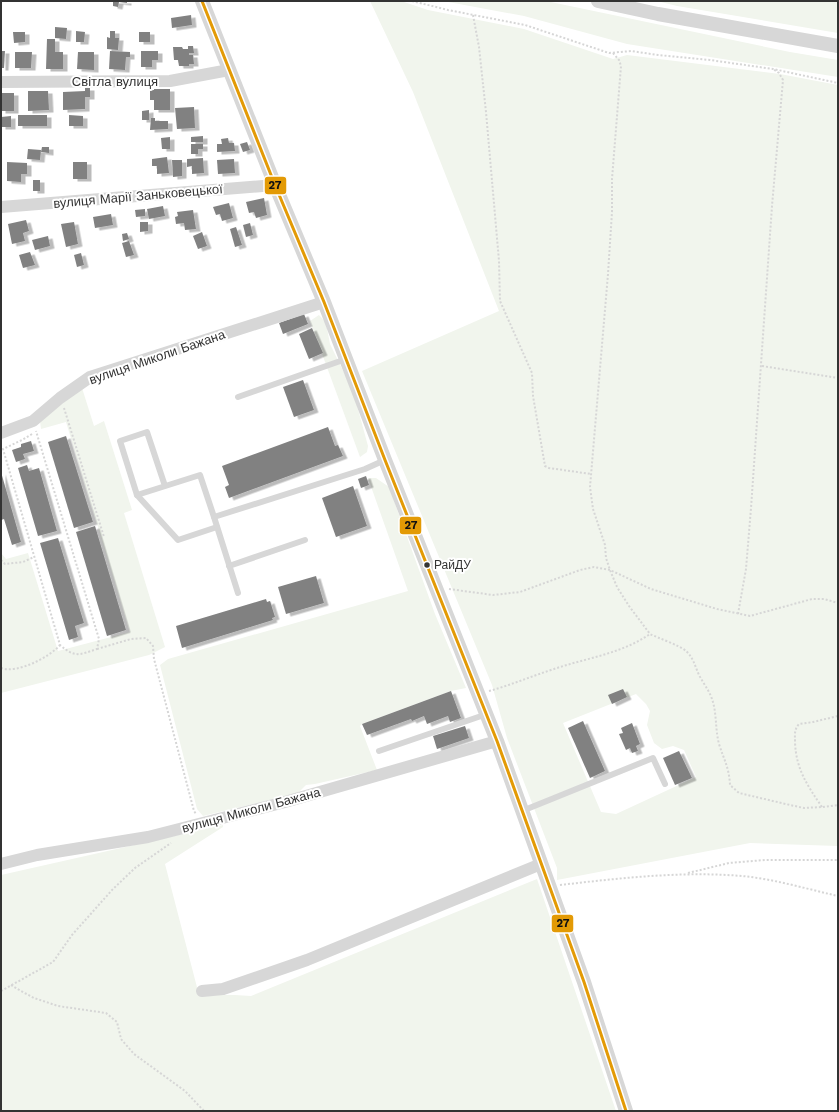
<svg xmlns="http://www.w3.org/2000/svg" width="839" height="1112" font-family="'Work Sans',sans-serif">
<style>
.green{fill:#f1f5ed;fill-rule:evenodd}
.building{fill:#818181;filter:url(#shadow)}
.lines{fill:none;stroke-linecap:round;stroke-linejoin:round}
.path{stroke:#d6d6d6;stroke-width:2;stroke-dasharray:2 2;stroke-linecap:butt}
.service{stroke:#d7d7d7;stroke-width:6}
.minor{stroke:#d7d7d7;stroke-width:12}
.tertiary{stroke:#d7d7d7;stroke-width:14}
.bus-1-casing{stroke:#fff;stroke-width:6}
.bus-1{stroke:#e39a05;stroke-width:3}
.bus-dot{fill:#333;stroke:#fff;stroke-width:1.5}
.labels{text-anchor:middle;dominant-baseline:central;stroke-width:4;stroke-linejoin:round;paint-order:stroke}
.bus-label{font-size:12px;fill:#333;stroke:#fff;text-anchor:start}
.street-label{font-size:13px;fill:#333;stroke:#fff}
.line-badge{stroke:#fff;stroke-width:1.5}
.pale-badge-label{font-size:11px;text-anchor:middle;font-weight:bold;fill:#111}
</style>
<defs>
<filter id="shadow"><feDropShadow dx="4.5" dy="2.5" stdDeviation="0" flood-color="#0004"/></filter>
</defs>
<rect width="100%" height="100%" fill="#fff"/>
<g class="green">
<path d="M370,1H401L428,10L524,29L613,59L627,55L780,74L838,85V846L750,843L557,880V868L507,738L492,685L362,371L499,311L413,92ZM636,694L646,704L650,711L647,725L654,743L662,749L673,746L684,750L696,777L616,814L601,812L563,723Z"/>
<path d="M443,1H546L790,52L838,60V77L627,44L524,16Z"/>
<path d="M657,1H838V33L677,6Z"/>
<path d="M319,315L326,323L330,344L347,379L356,402L368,446L367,452L360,457L310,321Z"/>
<path d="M82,388L94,426L104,421L132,510L124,513L165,647L149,655L1,693V553L6,559L28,553L58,651L130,632L66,422L41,429L40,421Z"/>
<path d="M368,478H376L389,487L435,614L466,688L451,691L362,724L360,726L377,770L315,784L306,785L298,793L203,816L197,809L160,665L168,659L408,591Z"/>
<path d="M223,825V827L165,864L199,995H235L251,996L537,879L616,1111H1V972L2,971L1,967V875Z"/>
</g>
<g class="building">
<path d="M113,1H127V3L119,2L118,7L113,6Z"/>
<path d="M191,15L192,25L172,28L171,18Z"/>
<path d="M55,27L67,28L66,39L55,38Z"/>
<path d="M76,31L85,32L84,42H76Z"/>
<path d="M110,31H115V38H119L118,50L107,49V37L110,38Z"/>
<path d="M13,32H25V42L14,43Z"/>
<rect x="139" y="32" width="11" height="10"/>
<path d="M47,39H55V52H63V69H46Z"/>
<path d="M188,46H193L194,53H189V55H193L194,64H189V66H179L178,60H174L173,47H182L183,49H188Z"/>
<path d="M1,51H5L4,68H1Z"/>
<path d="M110,51L130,52V57H126L125,70L109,69Z"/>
<path d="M141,51H158V60H152V67H141Z"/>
<path d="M15,52H32L31,68H15Z"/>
<path d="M78,52H94V70L77,69Z"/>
<path d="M85,88H90V97H85V109L63,110V92L85,91Z"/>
<path d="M154,89H170V110H154V100H150V90H154Z"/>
<path d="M28,91H48L49,110L28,111Z"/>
<rect x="1" y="93" width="13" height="18"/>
<path d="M194,107L195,128L177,129L175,108Z"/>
<path d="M149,110V120H142V111Z"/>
<rect x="18" y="115" width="29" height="11"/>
<path d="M69,115L83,116V126H69Z"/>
<path d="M11,116V127H1V117Z"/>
<path d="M151,118H155V121H168V129L150,130Z"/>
<path d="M203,136V142H191V137Z"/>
<path d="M170,137V149H162L161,138Z"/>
<path d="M228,138L229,143H234L235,151L217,152V144H222L221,139Z"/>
<path d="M247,142L250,150L243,152L240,144Z"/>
<path d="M191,144H203V149H198V154H191Z"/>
<path d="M42,147H49V153L41,152Z"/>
<path d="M28,149L41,150L40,160L27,159Z"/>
<path d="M167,157L169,173L157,174V166H152V159Z"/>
<path d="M203,158L204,173L192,174V166L187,167V159Z"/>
<path d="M234,159L235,173L218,174L217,160Z"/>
<path d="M172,160H182V176L173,177Z"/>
<path d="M7,162L27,163V174H21V182L7,181Z"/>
<rect x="73" y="162" width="14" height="17"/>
<rect x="33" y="180" width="7" height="11"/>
<path d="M264,198L267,215L256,218L254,212L249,213L246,202Z"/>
<path d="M229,203L233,218L222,221L220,214L216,215L213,207Z"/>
<path d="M163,206L165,216L149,219L147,209Z"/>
<path d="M145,209V216L136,217L135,210Z"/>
<path d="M193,210L196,229L185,230L184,223L176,224L175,217L178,216L177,212Z"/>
<path d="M111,214L113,225L95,228L93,217Z"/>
<path d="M26,220L29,231L23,233L25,241L12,244L8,224Z"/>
<path d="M74,222L78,244L66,247L61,224Z"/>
<path d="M140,222H148V231L140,232Z"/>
<path d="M250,223L253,235L246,237L243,225Z"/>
<path d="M236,227L242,245L235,247L230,229Z"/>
<path d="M202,232L207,246L198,249L193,236Z"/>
<path d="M127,233L129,239L123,241L122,234Z"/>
<path d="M48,236L50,246L35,250L32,240Z"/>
<path d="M129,241L134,255L126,257L122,243Z"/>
<path d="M30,252L35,265L23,268L19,255Z"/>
<path d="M81,253L84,265L77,267L74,255Z"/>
<path d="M304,314L308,324L283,334L279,323Z"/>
<path d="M312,328L323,353L309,359L299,334Z"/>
<path d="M303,380L314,410L294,417L283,387Z"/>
<path d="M328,427L335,446L338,445L343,456L229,498L225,487L229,485L222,466Z"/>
<path d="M66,436L93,522L74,528L48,442Z"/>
<path d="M31,441L34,451L23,454L25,459L16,462L12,450L21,447V444Z"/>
<path d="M27,465L29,471L39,468L57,531L38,536L18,468Z"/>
<path d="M1,472L21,542L12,545L4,519L1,520Z"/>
<path d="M366,476L369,485L361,488L358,479Z"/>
<path d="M353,486L367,526L336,537L322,498Z"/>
<path d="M95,526L126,630L107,636L76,532Z"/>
<path d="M58,538L84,623L75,626L78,637L69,640L40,543Z"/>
<path d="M316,576L324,603L286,614L278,587Z"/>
<path d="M266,599L267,602L270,601L275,617L272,618L273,620L182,648L176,626Z"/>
<path d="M623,689L627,697L612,704L608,695Z"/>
<path d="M451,691L461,718L450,722L448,716L427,724L424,716L412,721L411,719L367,735L362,724Z"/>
<path d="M583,721L605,771L590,778L568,728Z"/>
<path d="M632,723L640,744L636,746L638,751L632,753L630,748L626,750L619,734L623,733L621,728Z"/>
<path d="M465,726L469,738L437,749L433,736Z"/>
<path d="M679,751L692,778L675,785L663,758Z"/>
</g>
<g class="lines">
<g class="path">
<path d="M412,1L448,10L525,25L609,53L631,51L658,55L710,60L773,69L838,83"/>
<path d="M473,15L479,47L486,112L499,261L500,301L532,373L533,396L545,466L549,468L591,474"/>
<path d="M613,53L619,60L621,66L612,179V212L608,274L590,487L593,509L605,545L606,558L610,570L617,587L629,606L650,634"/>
<path d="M762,366L838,378"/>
<path d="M64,408L104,537"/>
<path d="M32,434L22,440L3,449L60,645C75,658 79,655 97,649L99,639L36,431"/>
<path d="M1,560L5,564L23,562L34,557"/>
<path d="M449,589L493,595L520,592L580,570L594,567L610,570L651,589L717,609L750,616L812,599H824L838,603"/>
<path d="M738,614L746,569L751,508L772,206L783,80L779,73L773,69"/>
<path d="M97,649L131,639L146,638L153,646L154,659L194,811L196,814"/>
<path d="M1,668C17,674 50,657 60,645"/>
<path d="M489,691C511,685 532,676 554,669C586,658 621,654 650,634C658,638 679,645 686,651C693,657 695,666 699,675C703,683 709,690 712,699C717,713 715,729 719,744C724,760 729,767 730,785L739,793L790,805L804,808L822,807L838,805"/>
<path d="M822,807C807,785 796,769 795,742C795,734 794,730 799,724L813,722L838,716"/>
<path d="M688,873L729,863L765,860H838"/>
<path d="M560,885C621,878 682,871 742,876C774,879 807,889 838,896"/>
<path d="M11,985L21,991L34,998L58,1006L106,1013L117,1022L121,1039L134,1054L185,1091L204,1111"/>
<path d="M1,991L53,962L72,935L112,890L135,868L171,843"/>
</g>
<g class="service">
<path d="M238,397L346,359"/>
<path d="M165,486L147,432L120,441L137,495L200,475L214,517"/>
<path d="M137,495L178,540L217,527"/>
<path d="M229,566L305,540"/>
<path d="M238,593L214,517L365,469L385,460"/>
<path d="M379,751L487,714"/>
<path d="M522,811L653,758L665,784"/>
</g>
<g class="minor">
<path d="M1,82L170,81L229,70"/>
<path d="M1,207L275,185"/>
<path d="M1,433L33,421L60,398L90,377L324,302"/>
<path d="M1,864L37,855L148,837L285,802L497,741"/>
<path d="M202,991L223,989L307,960L541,864"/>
</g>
<g class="tertiary">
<path d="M202,1L275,185L324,302L385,460L497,741L584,982L626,1111"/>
<path d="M598,1L658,14L838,46"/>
</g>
<defs>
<path id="bus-1" d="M202,1L275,185L324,302L385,460L497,741L584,982L626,1111"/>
</defs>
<use href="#bus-1" class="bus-1-casing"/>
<use href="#bus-1" class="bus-1"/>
</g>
<circle class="bus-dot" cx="427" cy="565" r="3.5"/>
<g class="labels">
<g class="bus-label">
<text x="434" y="565">РайДУ</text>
</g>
<g class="street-label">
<text x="115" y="81">Світла вулиця</text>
<text transform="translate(138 196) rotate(-5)">вулиця Марії Заньковецької</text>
<text transform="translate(157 357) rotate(-19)">вулиця Миколи Бажана</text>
<text transform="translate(251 810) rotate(-15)">вулиця Миколи Бажана</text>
</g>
</g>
<g class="line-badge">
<rect x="264" y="176" width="23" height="19" rx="4" fill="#e39a05"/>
<rect x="399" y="516" width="23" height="19" rx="4" fill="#e39a05"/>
<rect x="551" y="914" width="23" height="19" rx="4" fill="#e39a05"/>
</g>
<g class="pale-badge-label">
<text x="275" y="189">27</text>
<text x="411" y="529">27</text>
<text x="563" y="927">27</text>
</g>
<rect width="839" height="1112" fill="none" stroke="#333333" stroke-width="4"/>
</svg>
